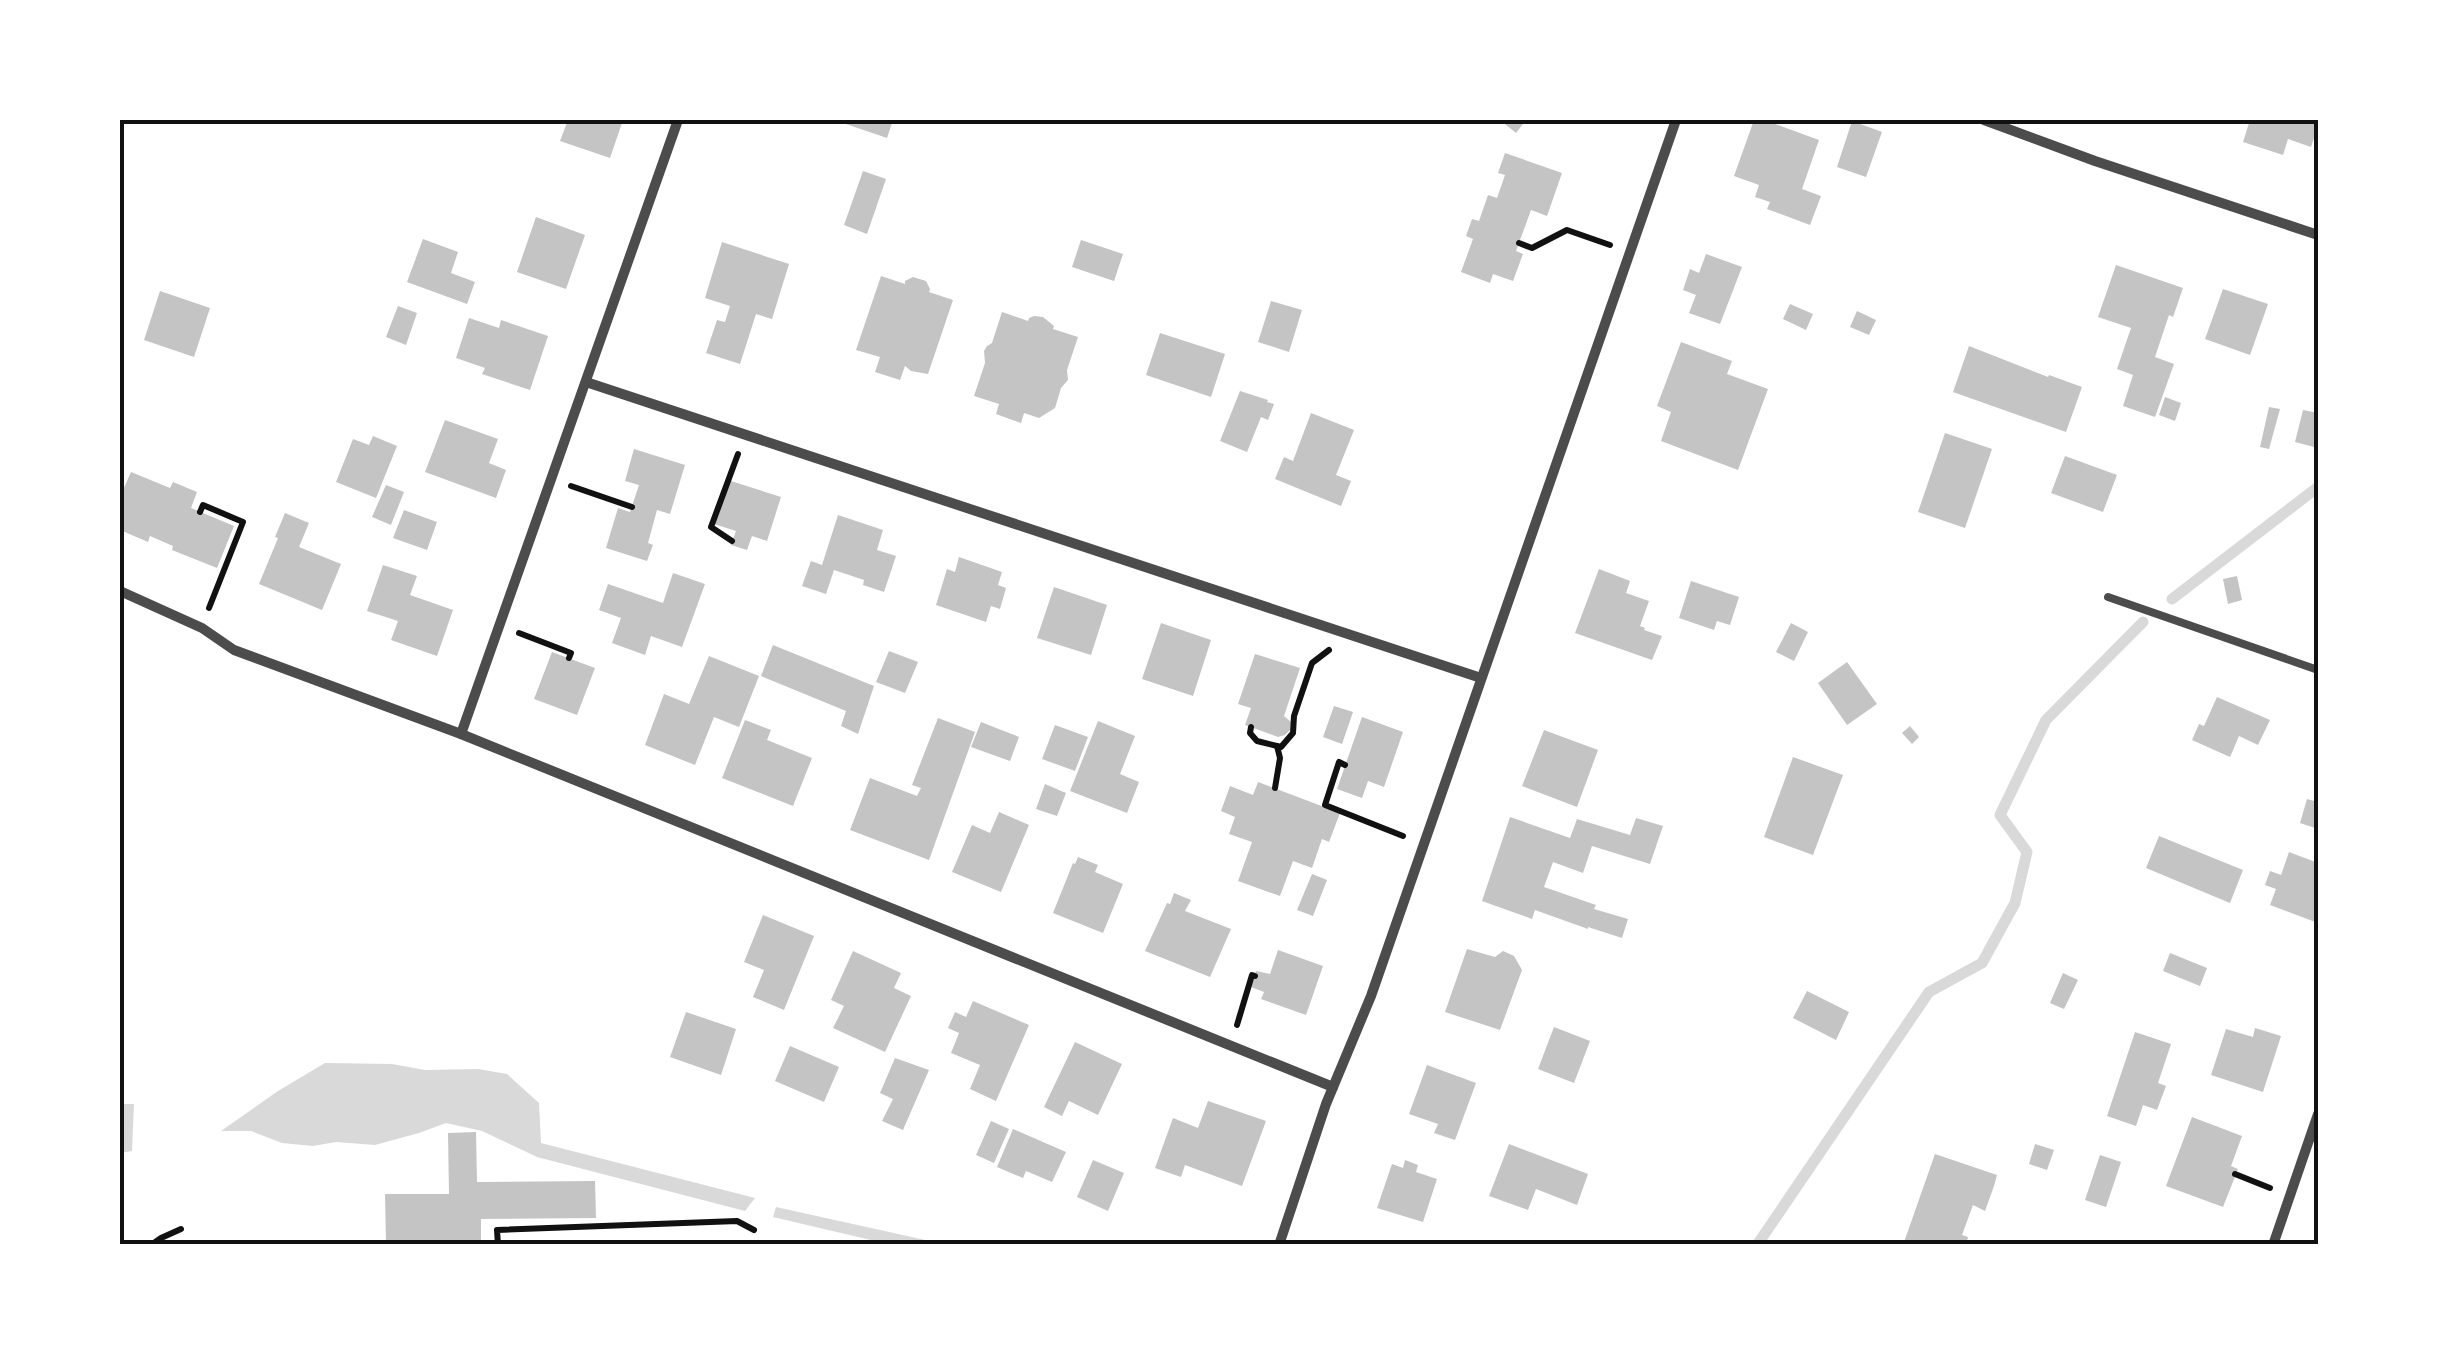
<svg xmlns="http://www.w3.org/2000/svg" width="2438" height="1365" font-family="Jost,sans-serif">
<style>
.water{fill:#d9d9d9}
.lines{fill:none;stroke-linecap:round;stroke-linejoin:round}
.stream{stroke:#d9d9d9;stroke-width:11}
.building{fill:#c4c4c4}
.path{stroke:#111;stroke-width:6}
.service{stroke:#4c4c4c;stroke-width:8}
.minor{stroke:#4c4c4c;stroke-width:10}
.neatline{fill:none;stroke:#111;stroke-width:4}
</style>
<rect width="100%" height="100%" fill="#fff"/>
<g class="water">
<path d="M325,1063L392,1064L425,1070L478,1069L507,1074L539,1103L541,1143L755,1198L745,1211L537,1157L482,1131L446,1123L419,1133L375,1145L336,1142L313,1146L282,1143L251,1131H221L278,1091Z"/>
<path d="M120,1104H134L132,1151L120,1153Z"/>
<path d="M776,1207L948,1245H892L773,1217Z"/>
</g>
<g class="lines">
<g class="stream">
<path d="M2172,599L2318,487"/>
<path d="M1757,1245L1929,992L1982,963L2015,903L2027,852L2000,815L2046,720L2143,622"/>
</g>
</g>
<g class="building">
<path d="M568,120H623L610,158L560,141Z"/>
<path d="M834,120H893L887,138Z"/>
<path d="M1500,120H1526L1516,133Z"/>
<path d="M1754,120H1764L1819,140L1802,189L1821,196L1810,225L1767,209L1770,202L1755,197L1759,185L1734,176Z"/>
<path d="M2250,120H2318V126L2311,147L2288,139L2283,155L2243,142Z"/>
<path d="M1852,121L1882,132L1866,177L1837,167Z"/>
<path d="M1505,153L1562,173L1547,216L1531,210L1516,251L1523,254L1513,281L1493,274L1490,283L1461,272L1473,239L1466,236L1472,219L1479,221L1488,195L1497,198L1505,175L1498,173Z"/>
<path d="M863,171L886,179L867,234L844,225Z"/>
<path d="M536,217L585,235L566,289L517,272Z"/>
<path d="M423,239L458,252L451,273L475,282L467,304L407,282Z"/>
<path d="M1081,240L1123,254L1114,281L1072,267Z"/>
<path d="M722,242L789,264L772,319L756,314L740,364L706,353L717,320L725,322L730,306L705,298Z"/>
<path d="M1706,254L1742,267L1720,324L1689,313L1696,295L1683,290L1690,269L1699,273Z"/>
<path d="M2116,265L2183,288L2173,317L2169,315L2155,357L2174,364L2155,417L2123,406L2133,375L2117,369L2131,328L2098,317Z"/>
<path d="M881,276L905,284V281L913,277L926,281L930,289L929,292L953,300L928,374L911,371L905,366L900,380L875,372L880,357L856,350Z"/>
<path d="M2223,289L2268,304L2250,355L2205,339Z"/>
<path d="M160,291L210,308L194,357L144,340Z"/>
<path d="M1271,301L1302,310L1289,352L1258,342Z"/>
<path d="M1790,304L1813,314L1806,330L1783,319Z"/>
<path d="M398,306L417,313L406,345L386,337Z"/>
<path d="M1857,311L1876,320L1869,335L1850,327Z"/>
<path d="M1002,312L1028,321L1029,318L1034,316L1043,317L1054,326L1053,329L1078,337L1067,370L1068,380L1061,388L1055,408L1039,418L1024,413L1021,423L996,414L999,404L974,396L985,363L984,351L987,346L992,343Z"/>
<path d="M469,318L499,328L501,320L548,336L530,390L482,374L485,368L456,358Z"/>
<path d="M1160,333L1225,354L1211,397L1146,375Z"/>
<path d="M1681,342L1732,361L1727,374L1768,389L1738,470L1661,441L1671,412L1657,406Z"/>
<path d="M1969,346L2048,377L2049,375L2082,387L2066,432L1953,392Z"/>
<path d="M1240,391L1268,400L1267,402L1274,404L1268,420L1261,417L1247,452L1220,441Z"/>
<path d="M2165,397L2181,403L2175,421L2159,415Z"/>
<path d="M2269,407L2280,409L2269,449L2260,447Z"/>
<path d="M2303,410L2318,413V448L2295,442Z"/>
<path d="M1311,413L1354,430L1336,475L1351,481L1341,506L1275,479L1284,457L1293,461Z"/>
<path d="M445,420L498,439L489,463L506,470L496,498L425,472Z"/>
<path d="M1945,433L1992,449L1965,528L1918,512Z"/>
<path d="M373,436L397,446L376,498L336,482L353,439L369,445Z"/>
<path d="M634,449L685,465L670,514L657,510L648,543L653,545L647,561L606,548L618,508L630,512L639,485L625,481Z"/>
<path d="M2065,456L2117,475L2103,512L2051,493Z"/>
<path d="M131,472L170,488L173,482L197,492L191,508L234,526L217,568L172,550L173,546L150,536L148,542L120,530V497Z"/>
<path d="M728,480L781,497L767,541L752,536L747,550L731,545L736,531L714,524Z"/>
<path d="M386,485L404,492L391,525L372,517Z"/>
<path d="M404,510L437,522L427,550L393,538Z"/>
<path d="M285,513L309,523L299,547L341,564L322,610L259,584L278,538L275,537Z"/>
<path d="M838,515L883,530L877,550L896,556L884,592L863,585L864,580L834,570L826,594L802,586L811,561L822,565Z"/>
<path d="M959,557L1002,572L998,585L1006,588L1000,609L991,606L986,622L936,605L947,569L955,572Z"/>
<path d="M383,565L417,576L410,595L453,610L437,656L391,640L398,621L367,611Z"/>
<path d="M1599,569L1630,581L1626,593L1649,601L1640,626L1645,628L1644,630L1662,636L1652,660L1575,633Z"/>
<path d="M673,573L705,584L682,647L651,636L645,655L612,643L621,618L599,610L608,584L663,603Z"/>
<path d="M2237,576L2242,600L2228,604L2223,579Z"/>
<path d="M1691,581L1739,597L1730,625L1717,621L1714,630L1679,618Z"/>
<path d="M1054,587L1107,605L1091,655L1037,638Z"/>
<path d="M1161,623L1211,640L1193,696L1142,679Z"/>
<path d="M1791,623L1808,632L1794,661L1776,652Z"/>
<path d="M773,645L874,686L858,734L841,726L846,711L761,676Z"/>
<path d="M889,651L918,662L905,693L876,682Z"/>
<path d="M552,652L595,668L577,715L534,699Z"/>
<path d="M1255,654L1300,668L1284,716L1291,722L1290,730L1285,735L1278,737L1245,725L1251,708L1238,704Z"/>
<path d="M709,656L759,676L739,727L714,717L695,765L645,745L664,694L689,704Z"/>
<path d="M1847,662L1877,704L1847,725L1818,683Z"/>
<path d="M2217,697L2270,720L2258,745L2239,736L2230,757L2192,740L2199,724L2204,726Z"/>
<path d="M1334,706L1353,712L1342,744L1323,737Z"/>
<path d="M1362,717L1403,732L1384,787L1368,781L1362,798L1337,789Z"/>
<path d="M938,718L975,732L929,860L850,830L870,778L917,796L921,788L912,785Z"/>
<path d="M745,720L771,730L767,740L812,758L793,806L722,778Z"/>
<path d="M1098,721L1135,736L1120,774L1139,782L1127,813L1070,791Z"/>
<path d="M981,722L1019,737L1010,761L971,747Z"/>
<path d="M1055,725L1088,737L1075,771L1042,759Z"/>
<path d="M1910,726L1919,737L1912,744L1902,733Z"/>
<path d="M1544,730L1598,750L1577,807L1522,786Z"/>
<path d="M1793,757L1843,775L1813,855L1764,837Z"/>
<path d="M1258,782L1340,813L1329,842L1322,839L1312,868L1293,861L1280,896L1238,881L1252,842L1229,834L1235,817L1221,811L1230,786L1253,795Z"/>
<path d="M1045,784L1066,793L1057,816L1036,809Z"/>
<path d="M2307,799L2318,802V829L2300,823Z"/>
<path d="M999,812L1029,825L1001,892L952,872L972,825L990,833Z"/>
<path d="M1510,817L1570,838L1577,819L1630,835L1636,818L1663,826L1650,864L1592,846L1583,873L1553,862L1544,887L1596,905L1594,909L1628,919L1622,938L1588,927V929L1535,910L1532,919L1482,901Z"/>
<path d="M2159,836L2243,870L2230,903L2146,868Z"/>
<path d="M2289,852L2318,863V923L2270,905L2276,889L2265,885L2270,871L2281,875Z"/>
<path d="M1078,857L1098,865L1095,872L1123,884L1103,933L1053,913L1073,863L1075,864Z"/>
<path d="M1312,874L1327,880L1313,916L1297,910Z"/>
<path d="M1174,893L1191,900L1185,911L1231,929L1210,977L1145,951L1167,903L1170,904Z"/>
<path d="M763,915L814,936L784,1010L753,997L764,970L744,962Z"/>
<path d="M1467,949L1495,957L1503,951L1514,956L1522,970L1500,1030L1445,1012Z"/>
<path d="M1278,950L1323,966L1306,1015L1261,999L1264,992L1251,987L1256,971L1270,974Z"/>
<path d="M853,951L901,973L894,988L911,996L885,1052L833,1028L844,1006L831,1000Z"/>
<path d="M2170,953L2207,968L2200,986L2163,971Z"/>
<path d="M2063,973L2078,980L2064,1009L2050,1003Z"/>
<path d="M1807,991L1849,1012L1836,1040L1793,1018Z"/>
<path d="M973,1001L1029,1025L996,1101L970,1089L980,1065L951,1053L959,1033L948,1028L955,1012L966,1017Z"/>
<path d="M686,1012L736,1029L721,1075L670,1057Z"/>
<path d="M1554,1027L1590,1041L1574,1083L1538,1069Z"/>
<path d="M2255,1028L2281,1036L2263,1092L2211,1075L2226,1029L2253,1037Z"/>
<path d="M2135,1032L2171,1044L2158,1083L2166,1086L2157,1110L2143,1105L2136,1126L2107,1116Z"/>
<path d="M1075,1042L1122,1064L1098,1115L1069,1101L1062,1116L1044,1107Z"/>
<path d="M790,1046L839,1067L824,1102L775,1081Z"/>
<path d="M895,1058L929,1070L903,1130L882,1121L893,1099L880,1093Z"/>
<path d="M1427,1065L1476,1083L1455,1140L1434,1133L1438,1124L1409,1114Z"/>
<path d="M1208,1101L1266,1121L1242,1186L1185,1165L1181,1177L1155,1168L1173,1118L1198,1128Z"/>
<path d="M2192,1117L2242,1136L2231,1166L2238,1169L2223,1207L2166,1186Z"/>
<path d="M991,1121L1009,1129L994,1163L976,1155Z"/>
<path d="M1013,1129L1066,1152L1052,1182L1026,1171L1023,1178L997,1167Z"/>
<path d="M476,1132L477,1182L595,1181L596,1218L481,1219V1245H386L385,1194H449L448,1133Z"/>
<path d="M1509,1144L1588,1174L1577,1205L1536,1189L1528,1210L1489,1196Z"/>
<path d="M2035,1144L2054,1150L2047,1170L2029,1164Z"/>
<path d="M1935,1154L1997,1175L1994,1186L1985,1211L1973,1205L1962,1235L1968,1237L1966,1245H1903Z"/>
<path d="M2100,1155L2121,1162L2106,1207L2085,1200Z"/>
<path d="M1093,1160L1124,1173L1108,1211L1077,1197Z"/>
<path d="M1405,1160L1418,1165L1416,1172L1437,1179L1423,1222L1377,1208L1392,1164L1403,1168Z"/>
</g>
<g class="lines">
<g class="path">
<path d="M1519,243L1532,248L1567,230L1610,245"/>
<path d="M571,486L632,507"/>
<path d="M200,512L203,505L243,522L209,608"/>
<path d="M732,541L711,527L738,454"/>
<path d="M519,633L571,653L569,658"/>
<path d="M1251,727L1250,733L1257,741L1281,747L1293,733L1294,716L1312,663L1329,650"/>
<path d="M1345,765L1339,762L1325,805L1403,836"/>
<path d="M1275,788L1280,758L1277,746"/>
<path d="M1237,1025L1252,975L1255,976"/>
<path d="M2235,1174L2270,1188"/>
<path d="M151,1245L161,1238L181,1229"/>
<path d="M498,1245L497,1230L737,1221L754,1230"/>
</g>
<path class="service" d="M2108,597L2318,670"/>
<g class="minor">
<path d="M1984,120L2095,161L2318,235"/>
<path d="M586,382L1481,678"/>
<path d="M120,591L202,628L234,650L461,734L1333,1087"/>
<path d="M461,734L678,120"/>
<path d="M1279,1245L1326,1104L1371,996L1676,120"/>
<path d="M2273,1245L2318,1114"/>
</g>
</g>
<rect width="2438" height="1365" fill="none" stroke="#ffffff" stroke-width="245"/>
<rect x="122" y="122" width="2194" height="1120" class="neatline"/>
</svg>
